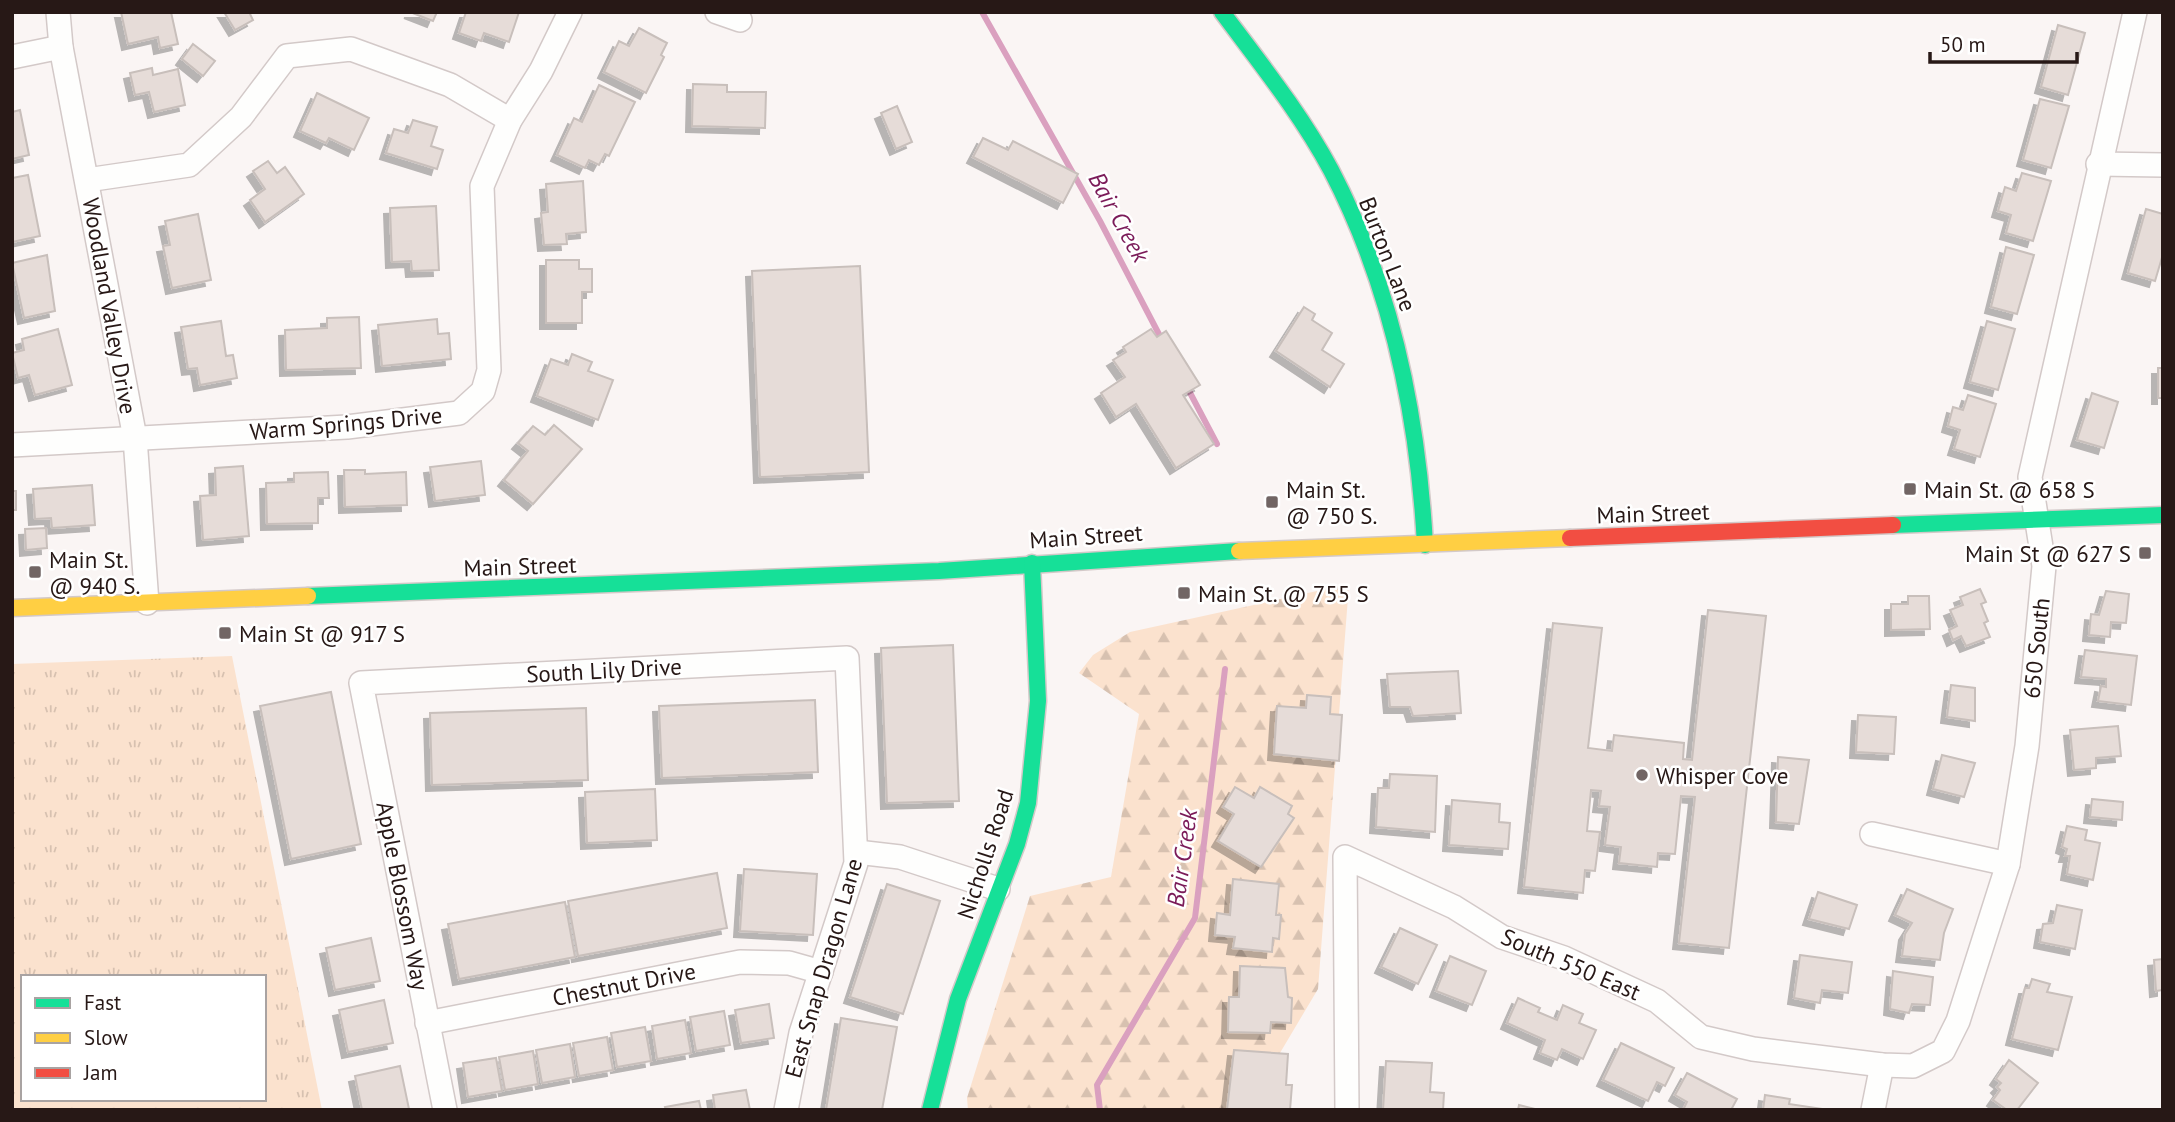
<svg xmlns="http://www.w3.org/2000/svg" width="2175" height="1122" font-family="'PT Sans',sans-serif">
<style>
.grass{fill:url(#grass-tufts);fill-rule:evenodd}
.forest{fill:url(#forest-firs)}
.lines{fill:none;stroke-linecap:round;stroke-linejoin:round}
.stream{stroke:#daa0bf;stroke-width:6}
.building{fill:#e6dcd8;stroke:#c8bfbb;stroke-width:2;filter:url(#shadow)}
.street-casing{stroke:#d3c9c8;stroke-width:26}
.fast-casing{stroke:#d3c9c8;stroke-width:19}
.slow-casing{stroke:#d3c9c8;stroke-width:19}
.jam-casing{stroke:#d3c9c8;stroke-width:19}
.street{stroke:#fefefd;stroke-width:23}
.fast{stroke:#16e098;stroke-width:16}
.slow{stroke:#ffcf43;stroke-width:16}
.jam{stroke:#f24e42;stroke-width:16}
.poi-dot{fill:#716564;stroke:#fff;stroke-width:2.5}
.labels{text-anchor:middle;dominant-baseline:central;stroke-width:5;stroke-linejoin:round;paint-order:stroke}
.street-label{font-size:23px;fill:#271816;stroke:#fff}
.poi-label{font-size:23px;fill:#271816;stroke:#fff;text-anchor:start}
.water-label{font-size:24px;font-style:italic;fill:#7b1b59;stroke:#fff}
</style>
<defs>
<pattern id="grass-tufts" width="24" height="20" patternUnits="userSpaceOnUse" patternTransform="scale(1.75)"><rect width="24" height="20" fill="#fbe2ce"/><path d="M3 7l-1-3M5 7V3M7 7l1-3M15 17l-1-3M17 17v-4M19 17l1-3" fill="none" stroke="#d7c1b0"/></pattern>
<pattern id="forest-firs" width="22" height="20" patternUnits="userSpaceOnUse" patternTransform="scale(1.75)"><rect width="22" height="20" fill="#fbe2ce"/><path d="M5 1l3.5 6h-7zM16 11l3.5 6h-7z" fill="#d7c1b0"/></pattern>
<filter id="shadow"><feDropShadow dx="-6" dy="6" stdDeviation="0" flood-color="#0004"/></filter>
</defs>
<rect width="100%" height="100%" fill="#faf5f4"/>
<path class="grass" d="M232,656L322,1110H12V664ZM23,977H264V1099H23Z"/>
<path class="forest" d="M1349,584L1318,989L1246,1110H968L967,1098L1030,896L1111,877L1139,714L1079,673L1093,655L1130,632Z"/>
<g class="lines">
<g class="stream">
<path d="M982,12L1100,221L1162,340"/>
<path d="M1187,387L1217,444"/>
<path d="M1100,1110L1097,1085L1195,918L1225,669"/>
</g>
</g>
<g class="building">
<path d="M121,12H171L178,44L160,48L158,37L128,44Z"/>
<path d="M224,12H252L250,14L253,20L235,30Z"/>
<path d="M410,12H437L433,21Z"/>
<path d="M466,12H519L509,42L484,33L481,41L459,33Z"/>
<path d="M2058,25L2085,33L2068,95L2041,87Z"/>
<path d="M639,28L667,43L661,55L664,57L646,93L604,72L619,41L629,46Z"/>
<path d="M193,44L215,61L203,76L182,59Z"/>
<path d="M152,68L153,75L178,69L185,105L154,112L149,92L135,95L130,73Z"/>
<path d="M693,84L727,85V92H766L765,128L692,126Z"/>
<path d="M599,85L635,102L609,156L605,154L599,165L589,160L585,168L557,155L574,118L582,122Z"/>
<path d="M317,93L369,118L354,150L329,138L326,143L300,131Z"/>
<path d="M2040,99L2069,106L2051,168L2023,160Z"/>
<path d="M897,106L912,142L896,149L881,113Z"/>
<path d="M20,110L29,155L12,159V112Z"/>
<path d="M413,120L437,127L431,146L443,150L437,169L386,153L394,129L408,133Z"/>
<path d="M983,138L1008,150L1013,141L1078,174L1063,203L973,157Z"/>
<path d="M268,161L277,173L285,167L304,194L265,222L250,200L265,189L253,171Z"/>
<path d="M2022,173L2051,181L2033,241L2006,233L2011,215L1998,211L2005,187L2016,191Z"/>
<path d="M28,175L40,236L12,242V178Z"/>
<path d="M583,181L586,232L566,234L567,244L544,245L541,213L548,212L546,184Z"/>
<path d="M436,206L439,270L412,271L411,261L392,262L390,208Z"/>
<path d="M2146,209L2163,214V254L2155,281L2128,273Z"/>
<path d="M198,214L211,280L172,288L163,246L170,245L165,221Z"/>
<path d="M2006,247L2034,255L2017,314L1991,307Z"/>
<path d="M47,255L55,311L24,318L12,263Z"/>
<path d="M546,260H579V269H592V292H582V323H546Z"/>
<path d="M860,266L869,472L760,477L752,271Z"/>
<path d="M1304,307L1315,314L1312,320L1332,333L1322,350L1344,364L1330,387L1276,351Z"/>
<path d="M359,317L361,368L286,370L285,330L327,328V318Z"/>
<path d="M437,319L438,334L449,333L451,359L382,366L378,325Z"/>
<path d="M221,321L226,356L233,355L237,378L200,385L197,368L188,369L181,327Z"/>
<path d="M1987,321L2015,329L1998,390L1970,382Z"/>
<path d="M58,329L72,385L35,395L29,375L18,378L12,353L24,350L22,339Z"/>
<path d="M1151,329L1157,337L1166,331L1200,385L1183,395L1214,444L1176,468L1136,404L1116,417L1101,393L1125,377L1113,360L1126,352L1123,347Z"/>
<path d="M572,354L592,362L588,371L613,380L598,420L537,396L551,359L568,365Z"/>
<rect x="2158" y="368" width="5" height="30"/>
<path d="M2092,393L2118,402L2104,448L2077,440Z"/>
<path d="M1968,395L1996,404L1980,457L1954,449L1960,430L1948,426L1953,407L1963,410Z"/>
<path d="M554,425L582,449L533,504L504,480L528,451L518,443L533,426L545,435Z"/>
<path d="M481,461L485,495L435,501L430,467Z"/>
<path d="M243,466L249,536L203,540L200,496L216,495L215,468Z"/>
<path d="M344,470H365V474L406,472L407,505L345,507Z"/>
<path d="M328,472L329,498H318V523L267,524L266,483L294,482V473Z"/>
<path d="M92,485L95,525L52,528L51,518L35,519L33,489Z"/>
<rect x="12" y="491" width="4" height="19"/>
<path d="M46,528L47,548L26,550L25,529Z"/>
<path d="M1980,589L1986,602L1981,604L1988,621L1984,623L1990,637L1966,646L1961,636L1953,640L1949,630L1957,626L1950,610L1963,605L1960,597Z"/>
<path d="M2106,591L2129,594L2126,623L2111,622L2110,637L2089,635L2091,614L2099,615Z"/>
<path d="M1908,596H1929L1930,629L1891,630V604H1908Z"/>
<path d="M1708,610L1766,616L1729,948L1679,943L1695,797L1681,796L1675,854L1658,853L1657,867L1619,863L1621,847L1605,845L1610,807L1599,806L1601,791L1591,790L1587,831L1600,832L1595,871L1585,870L1583,893L1524,887L1553,623L1602,628L1588,748L1612,751L1614,735L1684,743L1683,759L1692,760Z"/>
<path d="M953,645L959,801L887,803L881,648Z"/>
<path d="M2085,650L2137,656L2131,705L2098,701L2101,686L2106,687V679L2081,677Z"/>
<path d="M1458,671L1461,713L1413,716L1410,707H1390L1387,674Z"/>
<path d="M1951,685L1975,688V721L1947,717Z"/>
<path d="M331,692L361,844L291,859L260,706Z"/>
<path d="M1307,695L1331,697L1330,714L1342,715L1339,761L1274,754L1277,706L1306,708Z"/>
<path d="M815,700L818,772L662,778L659,706Z"/>
<path d="M586,708L588,780L432,785L430,713Z"/>
<path d="M1858,715L1896,717L1894,754L1856,752Z"/>
<path d="M2118,726L2121,756L2096,758V768L2074,770L2070,730Z"/>
<path d="M1942,755L1975,763L1964,797L1933,789Z"/>
<path d="M1778,757L1809,760L1799,824L1776,822Z"/>
<path d="M1390,774L1437,776L1435,832L1376,827L1378,788H1389Z"/>
<path d="M1235,787L1254,798L1260,787L1292,806L1288,814L1294,818L1261,867L1218,841L1234,814L1223,807Z"/>
<path d="M655,789L657,840L587,843L585,792Z"/>
<path d="M2092,799L2123,802L2122,820L2090,817Z"/>
<path d="M1452,800L1500,804L1499,822L1510,823L1508,849L1449,845Z"/>
<path d="M2067,826L2087,830L2085,840L2100,843L2093,880L2067,874L2070,856H2065L2067,849L2062,847Z"/>
<path d="M744,869L817,874L813,935L740,931Z"/>
<path d="M717,873L727,928L578,956L568,901Z"/>
<path d="M1233,879L1279,884L1276,915H1281L1279,939L1273,938L1272,952L1233,948L1235,937L1215,935L1217,913L1230,915Z"/>
<path d="M887,884L940,901L903,1014L850,997Z"/>
<path d="M1907,889L1953,909L1944,933L1940,960L1902,956L1905,934L1912,923L1895,915Z"/>
<path d="M1818,892L1857,905L1849,929L1809,919Z"/>
<path d="M565,902L575,957L459,979L448,924Z"/>
<path d="M2057,905L2082,910L2075,949L2040,942L2043,924L2053,923Z"/>
<path d="M1400,928L1437,945L1418,984L1381,967Z"/>
<path d="M371,938L380,981L335,990L326,948Z"/>
<path d="M1800,955L1852,962L1848,993L1822,990L1820,1003L1794,998Z"/>
<path d="M1450,956L1486,971L1472,1005L1436,991Z"/>
<path d="M2163,959V990L2156,991L2154,960Z"/>
<path d="M1240,966L1285,968L1288,997L1292,998L1291,1023L1271,1022L1270,1033L1228,1032L1229,997H1239Z"/>
<path d="M1893,971L1933,977L1930,1005L1912,1004L1909,1013L1890,1009Z"/>
<path d="M2032,979L2050,984L2047,992L2072,997L2058,1050L2012,1039L2025,988H2029Z"/>
<path d="M1518,998L1540,1008L1538,1012L1557,1020L1563,1005L1583,1014L1579,1023L1596,1030L1583,1059L1562,1049L1557,1060L1540,1053L1545,1040L1507,1023Z"/>
<path d="M384,1000L393,1043L348,1052L339,1010Z"/>
<path d="M769,1004L774,1038L741,1043L735,1010Z"/>
<path d="M724,1011L730,1045L696,1051L690,1017Z"/>
<path d="M841,1018L897,1027L882,1110H826Z"/>
<path d="M685,1020L691,1053L657,1059L652,1026Z"/>
<path d="M645,1027L651,1061L617,1067L611,1033Z"/>
<path d="M607,1037L613,1070L579,1076L573,1043Z"/>
<path d="M1621,1043L1674,1068L1665,1086L1657,1082L1648,1101L1603,1080Z"/>
<path d="M570,1044L575,1077L542,1083L536,1050Z"/>
<path d="M1234,1050L1288,1054L1286,1085H1292L1290,1110H1227Z"/>
<path d="M533,1051L538,1084L505,1090L499,1057Z"/>
<path d="M496,1058L502,1091L468,1097L463,1063Z"/>
<path d="M2009,1060L2038,1083L2017,1110H2007L1993,1100L2000,1090L1997,1087L2001,1083L1996,1079Z"/>
<path d="M1386,1061L1432,1063L1430,1092L1444,1093L1443,1110H1383Z"/>
<path d="M400,1066L409,1109L362,1110L355,1076Z"/>
<path d="M1687,1073L1737,1099L1731,1110H1683L1687,1102L1675,1095Z"/>
<path d="M746,1090L750,1110H715L713,1095Z"/>
<path d="M1765,1095L1790,1099L1789,1104L1829,1110H1763Z"/>
<path d="M699,1101L701,1110H666L665,1107Z"/>
<path d="M1519,1105L1539,1110H1518Z"/>
</g>
<g class="lines">
<defs>
<g id="street">
<path d="M58,12L61,47L135,438L147,603"/>
<path d="M717,12L740,20"/>
<path d="M12,57L61,47"/>
<path d="M2098,164L2163,165"/>
<path d="M87,180L189,165L241,117L287,56L351,49L450,85L510,120"/>
<path d="M12,445L347,427L459,413L483,391L489,370L482,186L510,120L541,71L570,12"/>
<path d="M1872,834L2008,864"/>
<path d="M857,852L900,857L998,889"/>
<path d="M427,1023L740,962L789,963L821,972"/>
<path d="M445,1110L361,683L847,658L856,863L801,1033L786,1110"/>
<path d="M1347,1110L1345,857L1454,907L1502,937L1564,958L1657,1001L1701,1037L1753,1049L1882,1065L1913,1066L1943,1051L1958,1021L2008,864L2027,746L2044,566L2030,477L2135,12"/>
<path d="M1873,1110L1882,1065"/>
</g>
<g id="fast">
<path d="M1222,12C1260,63 1301,114 1331,170C1392,287 1418,415 1425,545"/>
<path d="M1893,525L2163,515"/>
<path d="M308,596L939,571L1239,551"/>
<path d="M930,1110L958,999L1017,844L1028,803L1038,701L1032,563"/>
</g>
<g id="slow">
<path d="M1239,551L1570,538"/>
<path d="M12,608L308,596"/>
</g>
<path id="jam" d="M1570,538L1893,525"/>
</defs>
<use href="#street" class="street-casing"/>
<use href="#fast" class="fast-casing"/>
<use href="#slow" class="slow-casing"/>
<use href="#jam" class="jam-casing"/>
<use href="#street" class="street"/>
<use href="#fast" class="fast"/>
<use href="#slow" class="slow"/>
<use href="#jam" class="jam"/>
</g>
<g class="poi-dot">
<rect x="1903" y="482" width="14" height="14" rx="3.5"/>
<rect x="1265" y="495" width="14" height="14" rx="3.5"/>
<rect x="2138" y="546" width="14" height="14" rx="3.5"/>
<rect x="28" y="565" width="14" height="14" rx="3.5"/>
<rect x="1177" y="586" width="14" height="14" rx="3.5"/>
<rect x="218" y="626" width="14" height="14" rx="3.5"/>
<circle cx="1642" cy="775" r="7"/>
</g>
<g class="labels">
<g class="street-label">
<text transform="translate(1388 254) rotate(69)">Burton Lane</text>
<text transform="translate(110 306) rotate(80)">Woodland Valley Drive</text>
<text transform="translate(346 423) rotate(-5)">Warm Springs Drive</text>
<text transform="translate(1653 513) rotate(-2)">Main Street</text>
<text transform="translate(1086 536) rotate(-4)">Main Street</text>
<text transform="translate(520 566) rotate(-2)">Main Street</text>
<text transform="translate(2036 648) rotate(-84)">650 South</text>
<text transform="translate(604 670) rotate(-3)">South Lily Drive</text>
<text transform="translate(985 854) rotate(-72)">Nicholls Road</text>
<text transform="translate(403 896) rotate(79)">Apple Blossom Way</text>
<text transform="translate(1571 964) rotate(23)">South 550 East</text>
<text transform="translate(823 968) rotate(-74)">East Snap Dragon Lane</text>
<text transform="translate(624 984) rotate(-11)">Chestnut Drive</text>
</g>
<g class="poi-label">
<text x="1286" y="489">Main St.<tspan x="1286" dy="26">@ 750 S.</tspan></text>
<text x="1924" y="489">Main St. @ 658 S</text>
<text x="2131" y="553" text-anchor="end">Main St @ 627 S</text>
<text x="49" y="559">Main St.<tspan x="49" dy="26">@ 940 S.</tspan></text>
<text x="1198" y="593">Main St. @ 755 S</text>
<text x="239" y="633">Main St @ 917 S</text>
<text x="1656" y="775">Whisper Cove</text>
</g>
<g class="water-label">
<text transform="translate(1119 217) rotate(61)">Bair Creek</text>
<text transform="translate(1182 858) rotate(-82)">Bair Creek</text>
</g>
</g>
<rect width="2175" height="1122" fill="none" stroke="#271816" stroke-width="28"/>
<rect x="21" y="975" width="245" height="126" fill="#ffffff" stroke="#a9a3a2" stroke-width="2"/>
<rect x="35" y="998" width="35" height="10" fill="#16e098" stroke="#a9a3a2" stroke-width="2"/>
<text x="84" y="1010" font-size="21" fill="#271816">Fast</text>
<rect x="35" y="1033" width="35" height="10" fill="#ffcf43" stroke="#a9a3a2" stroke-width="2"/>
<text x="84" y="1045" font-size="21" fill="#271816">Slow</text>
<rect x="35" y="1068" width="35" height="10" fill="#f24e42" stroke="#a9a3a2" stroke-width="2"/>
<text x="84" y="1080" font-size="21" fill="#271816">Jam</text>
<path d="M1930 52v10h147v-10" fill="none" stroke="#271816" stroke-width="3.5"/>
<text x="1940" y="52" font-size="21" fill="#271816" stroke="#ffffff" stroke-width="5" paint-order="stroke">50 m</text>
</svg>
